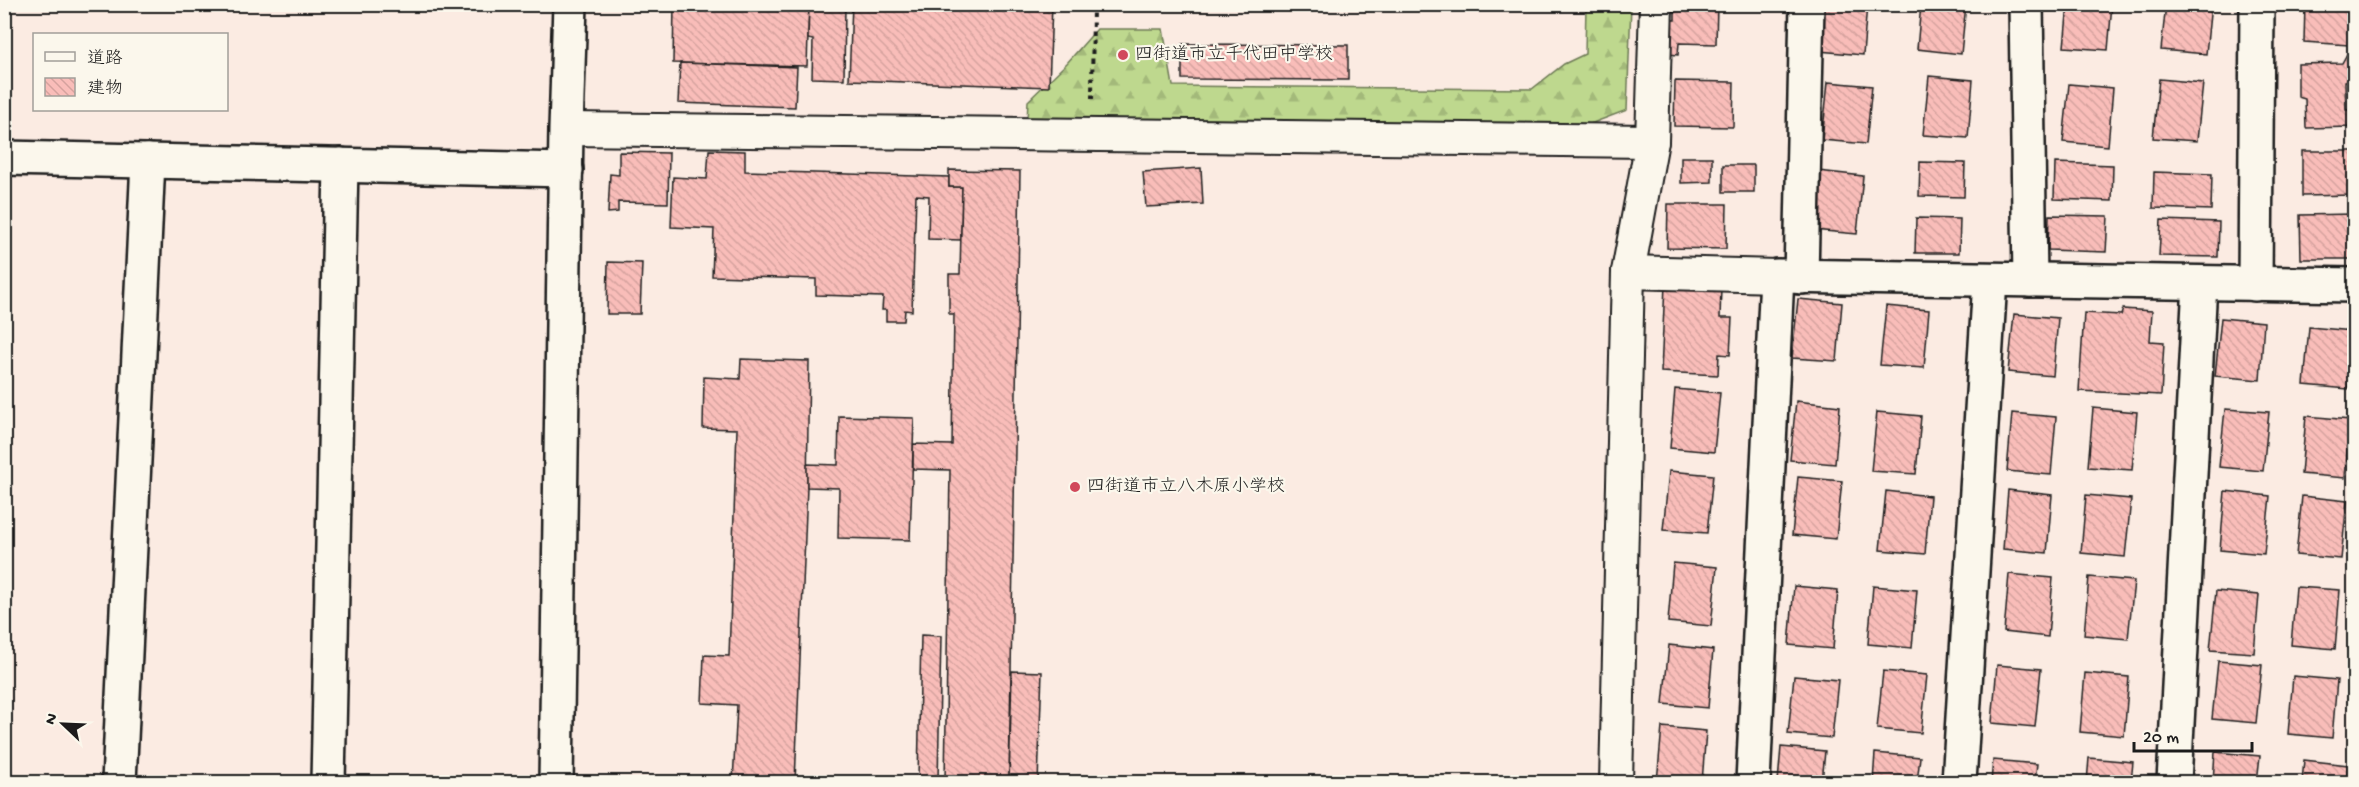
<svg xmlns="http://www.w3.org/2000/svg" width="2359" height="787" font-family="'Gochi Hand','Klee One',sans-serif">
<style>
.forest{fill:url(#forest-firs);stroke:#6d7a55;stroke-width:1.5}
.building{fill:url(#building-back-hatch);stroke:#1c1c1c;stroke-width:1.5}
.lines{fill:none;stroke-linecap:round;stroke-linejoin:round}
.pedestrian-casing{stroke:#1c1c1c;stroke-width:36}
.minor-casing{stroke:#1c1c1c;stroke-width:38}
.tertiary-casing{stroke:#1c1c1c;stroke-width:38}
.path{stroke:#1c1c1c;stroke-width:4;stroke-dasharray:4.5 4.5;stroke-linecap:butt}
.pedestrian{stroke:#fbf7ec;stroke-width:32}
.minor{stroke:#fbf7ec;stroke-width:33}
.tertiary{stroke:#fbf7ec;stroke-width:33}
.poi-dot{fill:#d1495b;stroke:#fbf7ec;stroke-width:2}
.labels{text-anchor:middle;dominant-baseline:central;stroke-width:4.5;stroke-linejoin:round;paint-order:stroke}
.poi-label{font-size:18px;fill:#1c1c1c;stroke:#fbf7ec;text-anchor:start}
</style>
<defs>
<pattern id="forest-firs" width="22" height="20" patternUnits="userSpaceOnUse" patternTransform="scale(1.5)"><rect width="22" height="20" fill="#bed88e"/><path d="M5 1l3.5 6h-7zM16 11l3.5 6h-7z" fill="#a3b97a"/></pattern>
<pattern id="building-back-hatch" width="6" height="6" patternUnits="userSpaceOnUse" patternTransform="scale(1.5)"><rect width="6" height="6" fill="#f9bdb9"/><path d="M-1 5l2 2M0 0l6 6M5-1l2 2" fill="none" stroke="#d5a29e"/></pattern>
</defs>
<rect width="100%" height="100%" fill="#fbebe2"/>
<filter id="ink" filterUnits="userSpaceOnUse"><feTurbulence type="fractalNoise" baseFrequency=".0167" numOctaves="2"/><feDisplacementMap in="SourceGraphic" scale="12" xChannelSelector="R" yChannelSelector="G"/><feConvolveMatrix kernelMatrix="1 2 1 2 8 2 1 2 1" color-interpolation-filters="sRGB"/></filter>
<g filter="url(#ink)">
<path class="forest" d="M1586,5H1631L1627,110L1582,127L1027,121L1028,101L1067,63L1097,29H1163L1173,86L1532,89L1564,64L1585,54Z"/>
<g class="building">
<path d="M674,4H809L807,66L673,63Z"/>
<path d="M809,4H845L844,79L812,78L813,40L808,39Z"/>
<path d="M852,4H1052L1049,87L849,80Z"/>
<path d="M1675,4H1730L1717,5L1716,44L1679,43L1678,55L1666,54L1667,20H1675Z"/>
<path d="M1823,4H1867L1863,55L1819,51Z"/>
<path d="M1921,4H1966L1961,54L1917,49Z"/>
<path d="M2068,4H2112L2108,50L2064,47Z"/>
<path d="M2166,4H2211L2206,54L2161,50Z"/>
<path d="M2305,4H2343V7L2351,5L2349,45L2304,42Z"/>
<path d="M1182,44L1348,45V80L1182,79Z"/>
<path d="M2347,54H2354V81H2345L2346,110H2354V135L2353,127L2306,128L2305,99L2298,97V64L2342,63Z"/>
<path d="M680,63L797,67L795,107L678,103Z"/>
<path d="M1929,76L1973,80L1968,138L1923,135Z"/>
<path d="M2159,79L2203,83L2197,141L2153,138Z"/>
<path d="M1675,81L1734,82L1733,127L1674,126Z"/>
<path d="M1828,82L1872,86L1866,144L1822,140Z"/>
<path d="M2069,84L2113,88L2108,146L2063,142Z"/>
<path d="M709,150L745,151V171L949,177V187H962L961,240L928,239L929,196L916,195L912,311L905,310L904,321H886V310H882L883,297L816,295V279L712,276L714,229L671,227L673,177L707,179Z"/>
<path d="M2302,151H2354V195L2302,196Z"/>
<path d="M619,152L669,153L668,203L618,202V212L608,213L610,174L619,175Z"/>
<path d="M1681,157H1712V182L1681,183Z"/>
<path d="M1920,162L1965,163L1964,197L1919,196Z"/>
<path d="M2055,163L2113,165L2112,201L2054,199Z"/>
<rect x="1723" y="165" width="31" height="27"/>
<path d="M1201,168L1203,204L1146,207L1143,172Z"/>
<path d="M949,170L1020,171L1009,782H945L950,470L913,469V444L952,445L954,314H949V274H960L962,187H949Z"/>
<path d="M1818,171L1863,176L1857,234L1813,230Z"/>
<path d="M2154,172L2212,174L2211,210L2153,208Z"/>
<path d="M1668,204H1727L1726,249L1667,248Z"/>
<path d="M2354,214V259H2301L2300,215Z"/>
<path d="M2049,215L2108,216L2106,252L2048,250Z"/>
<path d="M1916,218L1960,219L1959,253H1915Z"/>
<path d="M2161,220L2219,222L2218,257L2159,256Z"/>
<path d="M608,262L642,263L640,314H607Z"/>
<path d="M1665,285L1721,287L1720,318H1732L1730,355L1719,354L1718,375L1661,372Z"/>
<path d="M1798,299L1842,303L1837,361L1792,358Z"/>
<path d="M1886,306L1929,310L1924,368L1880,365Z"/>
<path d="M2123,309L2152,311L2150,341L2164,342L2161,395L2079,391L2084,313L2121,315Z"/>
<path d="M2014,314L2058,318L2053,376L2008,372Z"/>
<path d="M2221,318L2264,322L2260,380L2215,376Z"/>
<path d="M2309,327L2353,331L2348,389L2304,385Z"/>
<path d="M741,359L809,361L807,487L795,782H733L737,705L702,703L704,655L729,656L737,429L703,428L704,377L740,379Z"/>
<path d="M1675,389L1720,393L1714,452L1670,448Z"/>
<path d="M1796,401L1840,406L1835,464L1790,460Z"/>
<path d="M2093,408L2137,412L2132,470L2088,467Z"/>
<path d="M2225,409L2269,412L2263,471L2219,467Z"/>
<path d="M1877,412L1921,416L1916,474L1871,471Z"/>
<path d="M2012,413L2056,417L2051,475L2007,471Z"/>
<path d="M839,416L914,418L910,540L838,538L839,488L807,487V464L838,465Z"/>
<path d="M2306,416L2350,420L2345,478L2301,474Z"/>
<path d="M1669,471L1713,475L1707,533L1663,530Z"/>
<path d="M1798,477L1842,481L1836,539L1792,535Z"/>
<path d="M2008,490L2052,495L2047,553L2003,549Z"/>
<path d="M1886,491L1930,496L1925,554L1880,550Z"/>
<path d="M2225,491L2270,496L2264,554L2220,550Z"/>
<path d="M2086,495L2131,499L2125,557L2081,553Z"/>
<path d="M2302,496L2347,501L2341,559L2296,555Z"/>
<path d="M1673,563L1717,567L1711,626L1668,622Z"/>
<path d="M2009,574L2053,578L2048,637L2004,632Z"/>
<path d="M2089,577L2134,581L2128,639L2084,635Z"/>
<path d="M1794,586L1838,590L1833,649L1789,645Z"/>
<path d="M1873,586L1917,590L1912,648L1868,644Z"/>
<path d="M2296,587L2340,590L2335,649L2291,645Z"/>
<path d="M2216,591L2259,595L2254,653L2210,650Z"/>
<path d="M921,635L941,636L938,780H918Z"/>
<path d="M1669,645L1713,650L1708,708L1663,704Z"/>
<path d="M2218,661L2262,665L2256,723L2212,719Z"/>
<path d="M1997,665L2041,669L2035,727L1992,723Z"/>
<path d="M1012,671L1042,672L1038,782H1009Z"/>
<path d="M1883,671L1927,675L1921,733L1877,729Z"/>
<path d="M2085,673L2129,677L2124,736L2080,732Z"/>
<path d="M1794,676L1838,680L1832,738L1788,734Z"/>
<path d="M2293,676L2337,680L2332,738L2288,734Z"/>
<path d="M1662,727L1706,731L1702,782H1657Z"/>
<path d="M1781,747L1825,751L1822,782H1778Z"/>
<path d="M2215,752L2260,756L2257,782H2213Z"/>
<path d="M1875,753L1920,757L1917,782H1873Z"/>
<path d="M2089,758L2133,762L2131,782H2087Z"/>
<path d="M1993,760L2037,764L2035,782H1991Z"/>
<path d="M2304,760L2348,765L2347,782H2302Z"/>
</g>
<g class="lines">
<defs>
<g id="pedestrian">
<path d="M566,129L1652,141"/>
<path d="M1628,272L1777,276"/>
<path d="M1616,782L1628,272L1652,141L1656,4"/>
</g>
<g id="minor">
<path d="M2026,4L2030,280"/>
<path d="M4,158L566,170"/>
<path d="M1801,277L1807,4"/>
<path d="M2255,284L2257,4"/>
<path d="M119,782L148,161"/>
<path d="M328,782L341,165"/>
<path d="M1753,782L1777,276L2354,285"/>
<path d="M1959,782L1990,280"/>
<path d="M2174,782L2200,283"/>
</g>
<path id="tertiary" d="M556,782L566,129L570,4"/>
</defs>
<use href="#pedestrian" class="pedestrian-casing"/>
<use href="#minor" class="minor-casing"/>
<use href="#tertiary" class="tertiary-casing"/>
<path class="path" d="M1092,99L1093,4"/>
<use href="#pedestrian" class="pedestrian"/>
<use href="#minor" class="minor"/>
<use href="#tertiary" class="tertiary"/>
</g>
</g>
<g class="poi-dot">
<circle cx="1123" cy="55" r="6"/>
<circle cx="1075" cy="487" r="6"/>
</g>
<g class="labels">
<g class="poi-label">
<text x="1135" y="55">四街道市立千代田中学校</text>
<text x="1087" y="487">四街道市立八木原小学校</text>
</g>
</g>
<rect width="2359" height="787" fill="none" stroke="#fbf7ec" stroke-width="24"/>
<rect x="12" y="12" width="2335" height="763" fill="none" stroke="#1c1c1c" stroke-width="2" filter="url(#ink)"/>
<rect x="33" y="33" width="195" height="78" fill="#fbf7ec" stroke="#a29f99" stroke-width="1.5"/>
<rect x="45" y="52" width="30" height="9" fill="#fbf7ec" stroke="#a29f99" stroke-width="1.5"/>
<text x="87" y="63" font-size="18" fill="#1c1c1c">道路</text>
<rect x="45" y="78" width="30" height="18" fill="url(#building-back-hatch)" stroke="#a29f99" stroke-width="1.5"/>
<text x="87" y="93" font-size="18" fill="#1c1c1c">建物</text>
<g transform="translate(63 724) rotate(293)" stroke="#fbf7ec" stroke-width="4.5" paint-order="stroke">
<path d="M0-4.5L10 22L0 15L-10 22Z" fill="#1c1c1c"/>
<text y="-9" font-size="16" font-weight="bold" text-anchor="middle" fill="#1c1c1c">N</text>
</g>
<path d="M2134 742v9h118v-9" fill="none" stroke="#1c1c1c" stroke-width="3"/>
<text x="2143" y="742" font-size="18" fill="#1c1c1c" stroke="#fbf7ec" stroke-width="4.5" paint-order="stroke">20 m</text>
</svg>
